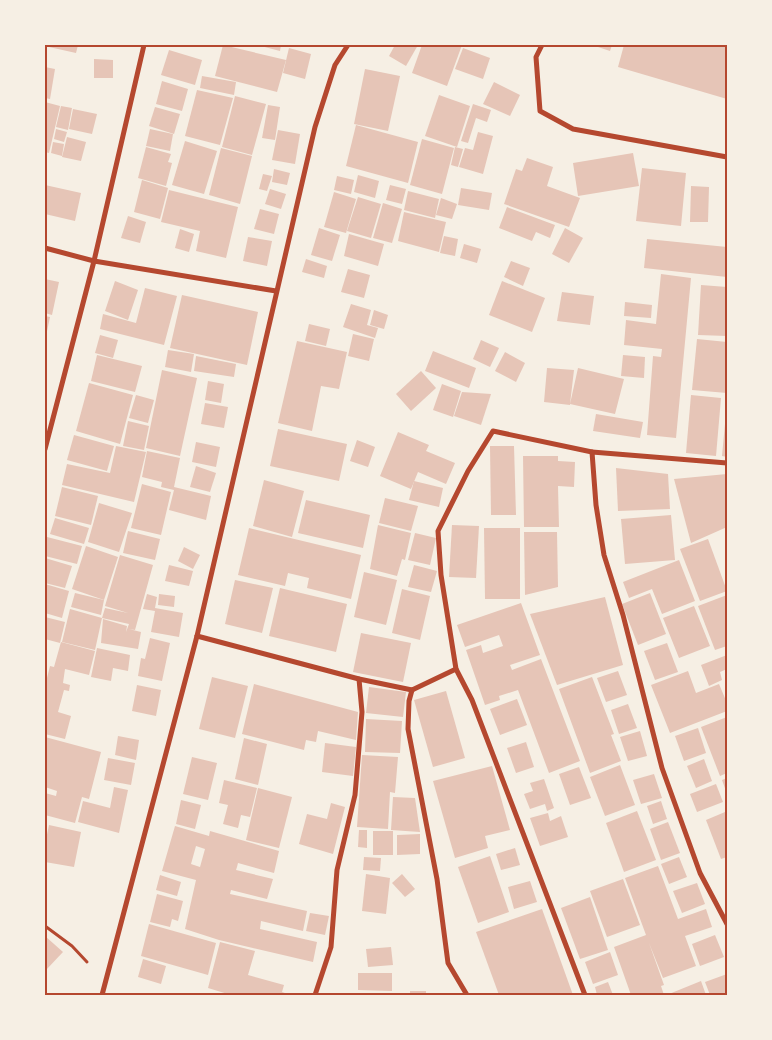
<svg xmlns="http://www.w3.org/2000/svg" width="772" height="1040" font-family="'Varela Round',sans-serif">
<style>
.building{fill:#e6c5b7;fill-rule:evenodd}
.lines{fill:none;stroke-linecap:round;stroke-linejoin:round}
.path{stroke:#b5482f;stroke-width:3}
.minor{stroke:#b5482f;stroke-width:5}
.neatline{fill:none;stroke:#b5482f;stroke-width:2}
</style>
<rect width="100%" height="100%" fill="#f6efe4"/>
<g class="building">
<path d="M49,45H78L76,53L49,47Z"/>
<path d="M223,45L286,60L277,92L215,76Z"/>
<path d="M257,45H281L280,51Z"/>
<path d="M395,45H418L406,66L389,56Z"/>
<path d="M422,45H462L447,86L412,73Z"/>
<path d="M592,45H612L610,51Z"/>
<path d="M624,45H727V99L618,67Z"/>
<path d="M289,48L311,54L305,79L283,73Z"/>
<path d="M463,48L490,58L483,79L455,69Z"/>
<path d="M169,50L202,60L195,85L161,75Z"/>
<path d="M94,59L113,60V78H94Z"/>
<path d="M45,67L55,69L50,99L45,98Z"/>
<path d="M365,69L400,76L388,131L354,124Z"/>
<path d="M202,76L236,82L234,95L200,88Z"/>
<path d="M162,81L188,89L182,111L156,104Z"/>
<path d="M494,82L520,95L510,116L483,104Z"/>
<path d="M197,90L233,98L220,145L185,136Z"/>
<path d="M439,95L470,106L457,147L425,136Z"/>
<path d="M235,96L266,104L252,155L222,147Z"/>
<path d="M45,102L60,106L49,153L45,152Z"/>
<path d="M473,104L491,110L487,122L476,118L468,143L461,141Z"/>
<path d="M268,105L280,107L275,140L262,138Z"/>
<path d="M61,106L72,108L68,130L56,127Z"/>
<path d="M155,107L180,114L174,134L149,126Z"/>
<path d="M73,109L97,114L92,134L69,129Z"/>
<path d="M356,125L418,142L408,183L346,166Z"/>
<path d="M56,129L67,132L64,142L54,139Z"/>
<path d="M150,129L173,134L170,151L146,146Z"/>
<path d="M278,130L300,134L295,164L272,160Z"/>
<path d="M478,132L493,136L483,174L459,167L465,148L473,150Z"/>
<path d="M67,137L86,142L81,161L62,157Z"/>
<path d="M422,139L454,148L442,194L410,185Z"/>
<path d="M185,141L217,151L204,194L172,185Z"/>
<path d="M53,142L64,144L62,156L51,153Z"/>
<path d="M146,147L171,154L168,162L172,163L166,186L138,178Z"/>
<path d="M455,147L463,149L458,167L451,165Z"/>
<path d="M221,148L252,156L240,204L209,195Z"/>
<path d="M633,153L639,186L578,196L573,163Z"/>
<path d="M527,158L553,167L547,186L580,198L569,227L504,204L516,169L522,171Z"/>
<path d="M642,168L686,173L681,226L636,221Z"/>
<path d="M274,169L290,173L287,185L272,182Z"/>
<path d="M263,174L272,176L267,191L259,189Z"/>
<path d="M358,175L379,181L375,198L354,192Z"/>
<path d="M337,176L354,180L351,194L334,190Z"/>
<path d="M142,180L168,188L160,219L134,212Z"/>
<path d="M45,185L81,193L75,221L45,214Z"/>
<path d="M390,185L406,189L402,204L386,200Z"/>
<path d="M691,186L709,187L708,222H690Z"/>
<path d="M461,188L492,193L489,210L458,205Z"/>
<path d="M270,189L286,194L281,209L265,204Z"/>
<path d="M169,190L238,207L226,258L196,251L200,231L161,222Z"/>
<path d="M408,191L439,199L435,218L404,210Z"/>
<path d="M334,192L356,199L346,233L324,227Z"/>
<path d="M358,197L381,204L371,238L347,231Z"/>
<path d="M441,198L457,204L452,219L436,215Z"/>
<path d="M383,203L402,209L392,243L373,238Z"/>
<path d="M507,207L555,225L550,238L536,232L532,241L499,228Z"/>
<path d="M260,209L279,214L274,234L254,229Z"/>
<path d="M404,212L446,222L439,252L398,241Z"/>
<path d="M128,216L146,222L140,243L121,238Z"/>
<path d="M319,228L340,235L332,261L311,255Z"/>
<path d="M565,228L583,238L569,263L552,254Z"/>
<path d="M180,229L194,234L189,252L175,248Z"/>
<path d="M349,234L384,244L378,266L344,256Z"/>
<path d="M444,236L458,239L455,256L440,253Z"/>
<path d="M248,237L272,241L267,266L243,261Z"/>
<path d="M647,239L727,247V277L644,268Z"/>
<path d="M464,244L481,249L477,263L460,258Z"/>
<path d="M306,259L327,266L324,278L302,272Z"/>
<path d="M511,261L530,268L523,286L504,277Z"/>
<path d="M348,269L370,275L364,298L341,292Z"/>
<path d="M661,274L691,278L676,438L647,435L653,356L661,357L662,349L624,345L626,320L656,324Z"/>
<path d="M45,279L59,282L52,315L45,313Z"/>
<path d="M115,281L138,290L128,320L105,311Z"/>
<path d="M502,281L545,298L532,332L489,315Z"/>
<path d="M701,285L727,287V336L698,335Z"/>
<path d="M145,288L177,296L164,345L100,329L103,314L136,323Z"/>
<path d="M562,292L594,296L590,325L557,321Z"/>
<path d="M182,295L258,312L247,365L170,348Z"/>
<path d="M625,302L652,305L651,318L624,316Z"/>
<path d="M351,304L371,310L367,325L378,328L375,338L343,327Z"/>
<path d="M374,310L388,315L384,329L370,325Z"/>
<path d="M45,316L50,317L46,336L45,335Z"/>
<path d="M309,324L330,329L326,346L305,341Z"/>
<path d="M353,334L374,339L369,361L348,356Z"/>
<path d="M100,335L118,340L113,358L95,353Z"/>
<path d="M697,339L727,342V393L692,390Z"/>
<path d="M481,340L499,348L490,367L473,359Z"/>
<path d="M297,341L347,352L339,389L321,386L312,431L278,423Z"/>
<path d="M168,350L194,354L191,372L165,367Z"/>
<path d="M433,351L476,368L469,388L425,371Z"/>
<path d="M505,352L525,363L516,382L495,371Z"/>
<path d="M97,355L142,366L135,392L91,381Z"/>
<path d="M623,355L645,357L644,378L621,376Z"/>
<path d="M196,356L236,364L234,377L194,371Z"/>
<path d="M547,368L574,370L570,404L578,368L624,379L615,414L570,404V405L544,402Z"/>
<path d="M162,370L197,378L180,456L146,448Z"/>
<path d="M421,371L436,388L411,411L396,394Z"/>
<path d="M208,381L224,384L221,403L205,400Z"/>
<path d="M89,383L133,395L120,444L76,431Z"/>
<path d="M442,384L461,391L453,417L433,410Z"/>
<path d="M462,392L491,394L481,425L454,416Z"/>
<path d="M136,395L154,400L148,423L129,418Z"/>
<path d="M691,395L721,398L716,456L686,453Z"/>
<path d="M205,403L228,407L224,428L201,424Z"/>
<path d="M726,413H727V457L722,456Z"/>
<path d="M596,414L643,422L640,438L593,431Z"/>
<path d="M128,421L149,426L144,450L123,446Z"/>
<path d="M278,429L347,444L339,481L270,466Z"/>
<path d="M398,432L429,445L426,451L455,463L446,484L418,472L411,489L380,476Z"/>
<path d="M74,435L114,446L107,471L67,460Z"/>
<path d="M357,440L375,447L368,467L350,461Z"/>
<path d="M196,442L220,447L216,467L192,462Z"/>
<path d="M116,446L146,452L134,502L62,485L67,464L110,473Z"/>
<path d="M490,446H514L516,515H491Z"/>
<path d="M147,451L180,458L174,487L211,496L206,520L169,510L174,490L161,487L162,482L142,477Z"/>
<path d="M523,456H558V461L575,462L574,487L558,486L559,527H524Z"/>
<path d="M196,466L216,473L210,492L190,487Z"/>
<path d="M616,468L668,474L670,509L618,511Z"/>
<path d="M727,474V527L691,543L674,479Z"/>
<path d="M264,480L304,491L292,537L253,526Z"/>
<path d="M414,481L443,488L439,507L409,500Z"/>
<path d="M142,484L171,492L161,535L131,528Z"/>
<path d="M62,487L98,496L91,525L55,516Z"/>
<path d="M385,498L418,506L411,531L379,523Z"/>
<path d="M306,500L370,515L363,548L298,533Z"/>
<path d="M99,503L132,513L119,552L88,542Z"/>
<path d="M671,515L675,560L625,564L621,519Z"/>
<path d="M55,518L89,528L84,544L50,534Z"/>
<path d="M378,525L411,533L405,560L402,559L397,576L370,569Z"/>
<path d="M452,525L479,526L476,578L449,577Z"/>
<path d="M249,528L361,555L351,599L307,588L309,578L288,573L285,586L238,575Z"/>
<path d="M484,528H520V599H485Z"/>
<path d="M128,531L160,539L155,560L123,553Z"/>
<path d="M524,532H557L558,587L525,595Z"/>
<path d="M415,533L436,538L430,565L408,560Z"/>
<path d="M47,537L82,546L77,564L45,556Z"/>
<path d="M708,539L727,591L700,601L680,549Z"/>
<path d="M86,546L118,557L104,600L72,589Z"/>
<path d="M184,547L200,555L193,569L178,561Z"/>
<path d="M120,555L153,565L135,630L129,629L141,632L138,649L101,643L103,619L127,626L126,632L129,624L102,618L105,608L128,613L105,606Z"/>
<path d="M45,558L72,566L65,588L45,583Z"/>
<path d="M679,560L695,601L662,614L652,589L629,598L623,582Z"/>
<path d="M169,565L193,571L189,586L165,581Z"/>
<path d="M414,565L437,571L431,592L408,587Z"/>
<path d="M364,572L397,580L386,625L354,617Z"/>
<path d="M235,580L273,588L262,633L225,624Z"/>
<path d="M45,584L69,591L62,618L45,613Z"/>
<path d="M280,588L347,604L336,652L269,636Z"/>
<path d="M402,589L430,596L420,640L392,633Z"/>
<path d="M75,593L104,600L101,615L71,607Z"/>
<path d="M650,593L666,634L638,645L622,604Z"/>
<path d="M147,594L157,597L155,608L183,613L179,637L151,632L155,611L143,609Z"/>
<path d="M159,594L175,596L174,607L158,605Z"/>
<path d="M727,595V646L715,650L698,606Z"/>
<path d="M605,597L623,665L557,685L530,614Z"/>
<path d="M521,603L540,655L510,665L512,670L541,659L580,761L549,773L518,690L499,696L500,700L485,705L466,650L481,645L483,653L503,646L499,635L465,647L457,625Z"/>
<path d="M694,606L710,646L679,658L663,618Z"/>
<path d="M70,609L102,618L95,650L62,642Z"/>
<path d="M45,617L65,622L60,643L45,639Z"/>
<path d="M361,633L411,643L403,682L353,672Z"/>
<path d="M150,638L170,643L162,681L138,676L141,658L145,659Z"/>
<path d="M61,642L95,651L89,675L65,669L63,683L70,685L69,691L64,690L58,712L71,716L65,739L45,734V686L50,666L54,667Z"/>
<path d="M667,643L678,672L655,680L644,651Z"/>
<path d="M97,648L130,655L128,671L113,668L111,681L91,677Z"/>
<path d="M727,655V669L720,672L722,680L709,686L701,665Z"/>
<path d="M618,671L627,695L606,702L597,678Z"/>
<path d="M688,671L696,693L719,684L727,703V711L670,733L651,685Z"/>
<path d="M212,677L248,686L235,738L199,729Z"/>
<path d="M592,677L614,734L611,735L621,761L590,773L559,689Z"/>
<path d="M254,684L358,712L356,740L318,731L316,742L306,740L304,750L242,734Z"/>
<path d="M137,685L161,690L156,716L132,711Z"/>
<path d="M369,687L406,692L403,717L366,713Z"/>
<path d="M446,691L465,758L433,767L414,700Z"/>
<path d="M517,699L527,725L500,735L490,709Z"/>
<path d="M628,704L637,728L619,734L611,710Z"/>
<path d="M727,717V773L720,776L701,727Z"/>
<path d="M366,719L402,721L400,753L365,752Z"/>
<path d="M698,728L706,753L684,761L675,736Z"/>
<path d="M640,731L647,756L628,761L620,737Z"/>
<path d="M118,736L139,740L136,760L115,755Z"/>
<path d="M45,737L101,752L89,799L82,797L75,823L45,815V793L56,796L57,791L45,787Z"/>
<path d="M244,738L267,744L258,785L235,779Z"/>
<path d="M526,742L534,767L516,773L507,748Z"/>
<path d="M325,743L356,747L353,776L322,772Z"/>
<path d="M362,755L398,757L395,793L390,792L388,829L357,827Z"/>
<path d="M192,757L217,763L208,800L183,794Z"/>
<path d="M108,758L135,763L131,785L104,780Z"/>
<path d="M704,759L712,781L696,788L687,766Z"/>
<path d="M620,765L635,805L605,816L590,777Z"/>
<path d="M492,766L510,830L485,836L488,848L455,858L433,781Z"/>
<path d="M579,767L591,798L570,805L559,774Z"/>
<path d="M654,774L662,798L641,804L633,780Z"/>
<path d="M727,778V794L722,780Z"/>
<path d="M544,779L554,808L547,811L545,804L530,809L524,794L533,791L530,783Z"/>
<path d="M224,780L257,788L250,817L241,815L238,828L223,824L228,805L219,803Z"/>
<path d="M716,784L723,802L697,812L690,794Z"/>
<path d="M114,787L128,790L119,833L78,822L83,801L110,808Z"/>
<path d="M258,788L292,797L279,848L246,840Z"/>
<path d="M393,797L415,798L420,832L391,830Z"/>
<path d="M181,800L201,805L195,829L176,824Z"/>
<path d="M661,801L667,819L653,824L647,806Z"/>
<path d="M331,803L345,807L333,854L299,844L307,814L327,819Z"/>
<path d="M637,811L656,860L624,872L606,823Z"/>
<path d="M725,812L727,817V857L721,859L706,820Z"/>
<path d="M548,813L550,821L561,816L568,837L540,846L530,818Z"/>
<path d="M668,822L680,853L661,860L650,829Z"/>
<path d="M49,825L81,832L74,867L45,862V844Z"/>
<path d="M175,826L209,836L210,831L279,851L274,873L238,863L237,867L236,870L273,879L267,899L231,890L230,894L307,911L303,931L261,921L260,929L317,942L313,962L219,940L185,929L196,880L162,871ZM196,846L205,849L200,867L191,864Z"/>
<path d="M359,830H367V848L358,847Z"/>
<rect x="373" y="831" width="20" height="24"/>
<path d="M420,834V854L397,855V835Z"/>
<path d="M515,848L520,865L501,870L496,854Z"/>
<path d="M490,856L509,912L478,923L458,867Z"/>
<path d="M364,857L381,858L380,871L363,870Z"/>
<path d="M679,857L687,877L669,884L661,864Z"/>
<path d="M658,866L678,919L706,909L712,927L685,936L696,966L663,978L649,943L664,985L661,986L664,995H631L614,947L646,935L625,878Z"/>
<path d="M366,874L390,878L386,914L362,911Z"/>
<path d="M402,874L415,889L405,897L392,883Z"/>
<path d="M160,875L181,882L177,896L156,890Z"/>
<path d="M623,879L640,925L607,937L590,891Z"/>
<path d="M530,881L537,902L514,909L508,887Z"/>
<path d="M697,883L705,904L682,913L673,891Z"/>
<path d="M157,894L183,901L178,921L172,919L170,927L150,922Z"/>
<path d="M590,897L608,950L580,959L561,908Z"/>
<path d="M542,909L573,995H499L476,932Z"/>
<path d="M310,913L329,916L325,935L306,931Z"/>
<path d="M149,924L216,943L208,975L141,956Z"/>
<path d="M715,935L724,957L700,966L692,944Z"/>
<path d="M45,936L63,952L46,970L45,969Z"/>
<path d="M220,942L255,951L248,975L284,985L282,992L291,995H231L208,988Z"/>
<path d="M391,947L393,965L368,967L366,949Z"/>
<path d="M610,952L618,975L593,984L585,962Z"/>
<path d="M143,959L166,966L161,984L138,977Z"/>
<path d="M358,973H392V991L358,990Z"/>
<path d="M727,974V995H710L705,982Z"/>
<path d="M701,981L706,995H670L669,994Z"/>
<path d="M608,982L613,995H597L595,987Z"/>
<rect x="410" y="991" width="16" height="4"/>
</g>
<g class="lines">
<path class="path" d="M45,926L72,946L87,962"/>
<g class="minor">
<path d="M542,45L536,57L540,111L573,129L727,157"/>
<path d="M45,248L94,261L276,291"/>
<path d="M45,449L94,261L144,45"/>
<path d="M727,463L592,452L596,505L604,555L623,615L662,768L700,873L727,924"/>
<path d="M197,636L359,679L412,690L456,669"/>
<path d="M412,690L409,701L408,729L437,879L448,963L467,995"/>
<path d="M102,995L197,636L315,127L335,65L348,45"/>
<path d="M315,995L331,947L337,870L355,795L362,712L359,679"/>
<path d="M585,995L472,700L456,669L441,575L438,531L468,471L493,431L592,452"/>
</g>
</g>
<rect width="772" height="1040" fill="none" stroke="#f6efe4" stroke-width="92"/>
<rect x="46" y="46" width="680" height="948" class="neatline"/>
</svg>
